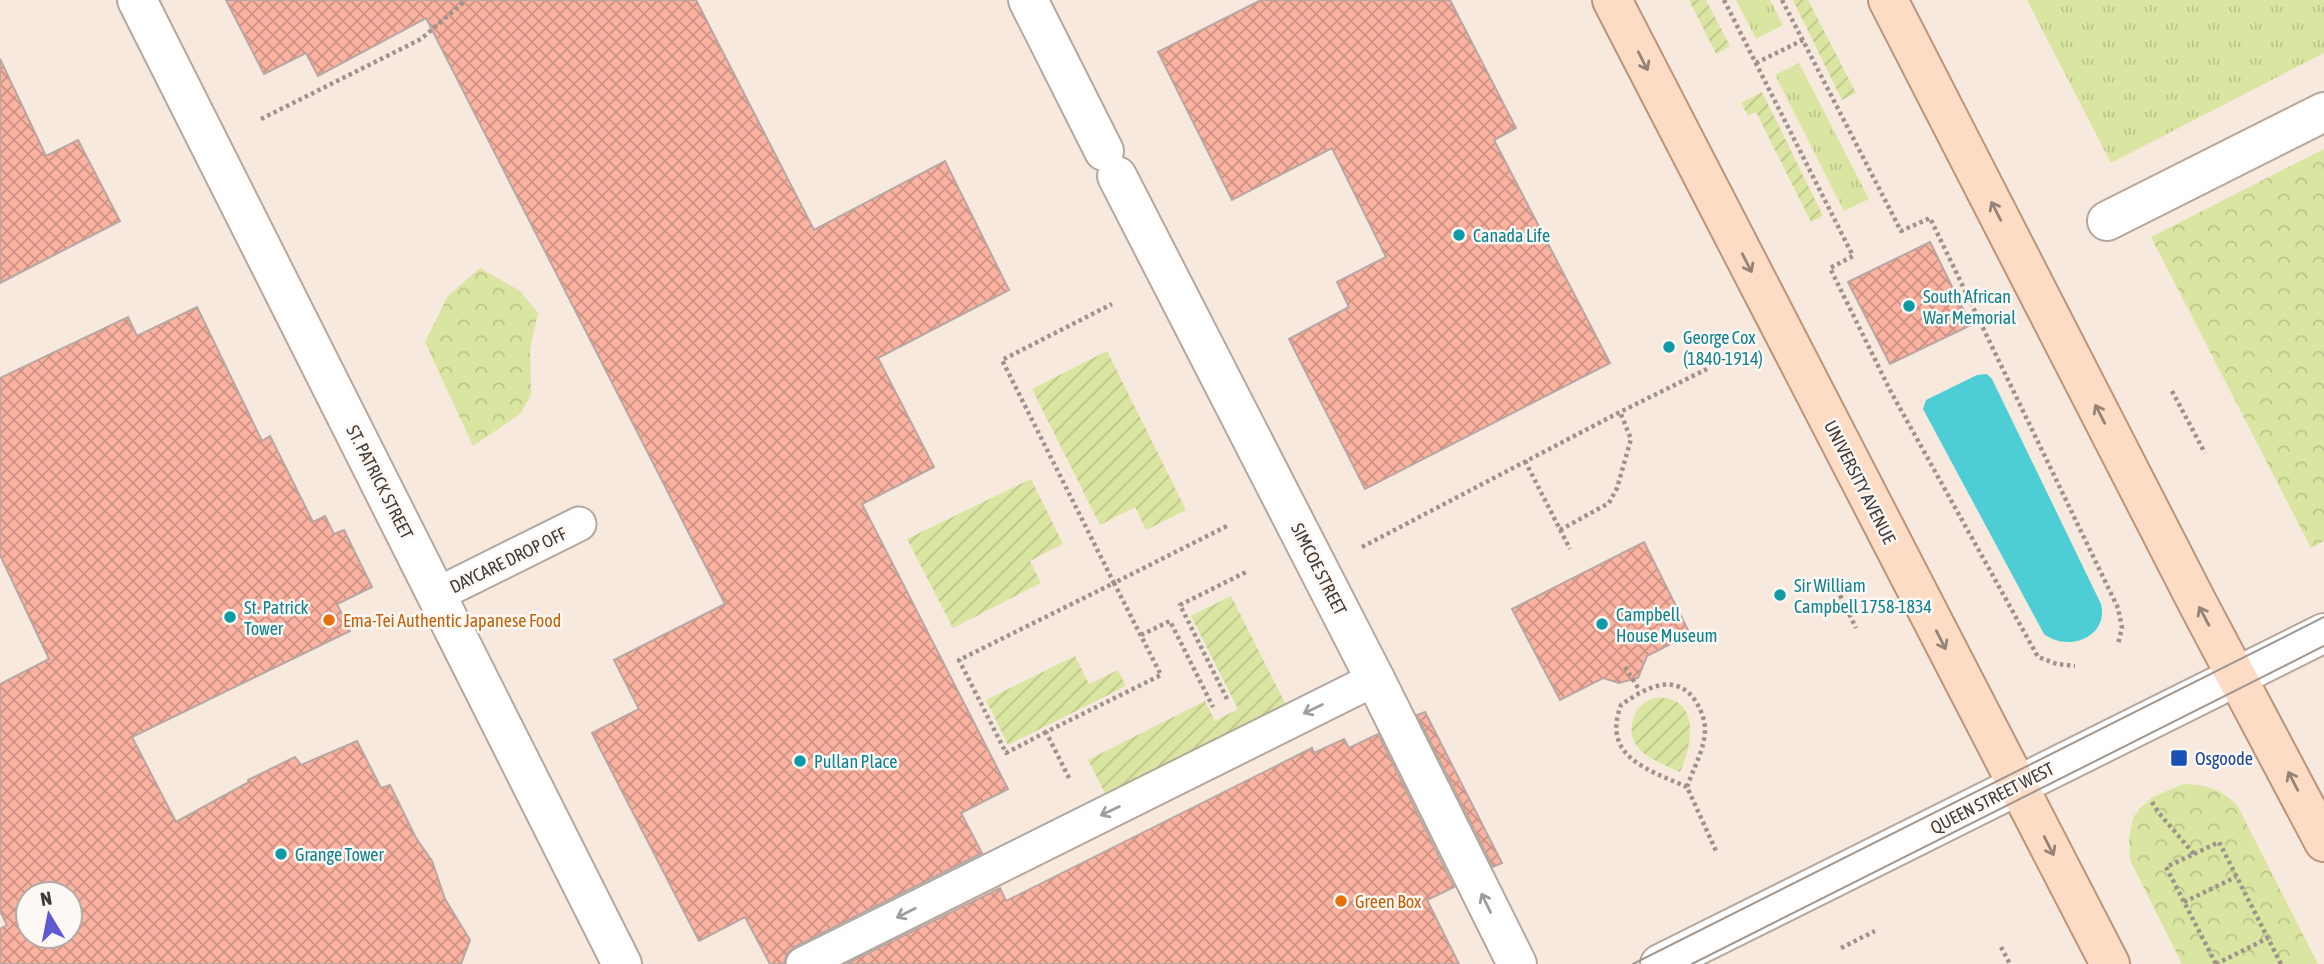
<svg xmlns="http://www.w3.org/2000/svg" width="2324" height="964" font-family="'Asap Condensed',sans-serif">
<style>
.grass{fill:url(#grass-tufts)}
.forest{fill:url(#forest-crowns)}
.garden{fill:url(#garden-furrows)}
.water{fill:#4dced5}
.building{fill:url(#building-cross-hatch);stroke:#b8a6a2;stroke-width:2;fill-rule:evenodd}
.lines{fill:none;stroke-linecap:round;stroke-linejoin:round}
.service-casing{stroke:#b5a79d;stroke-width:37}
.pedestrian-casing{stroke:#b5a79d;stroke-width:42}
.minor-casing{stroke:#b5a79d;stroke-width:42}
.secondary-casing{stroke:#b5a79d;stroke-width:42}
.primary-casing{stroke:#bb957a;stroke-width:42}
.path{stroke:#9e938c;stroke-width:4.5;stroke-dasharray:3.5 3.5;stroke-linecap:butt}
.service{stroke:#fff;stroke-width:33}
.pedestrian{stroke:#fff;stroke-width:38}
.minor{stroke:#fff;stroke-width:38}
.secondary{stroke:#fff;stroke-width:38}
.primary{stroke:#fddcc5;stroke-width:38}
.tram{stroke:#a1968f;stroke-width:2}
.oneway{stroke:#968377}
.oneway2{stroke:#a09d9b}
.culture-dot{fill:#0f9aa8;stroke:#fef8f4;stroke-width:2.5}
.food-dot{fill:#e8710a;stroke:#fef8f4;stroke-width:2.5}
.transit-dot{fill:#1a4fb4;stroke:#fef8f4;stroke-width:2.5}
.labels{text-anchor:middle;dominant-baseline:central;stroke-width:5;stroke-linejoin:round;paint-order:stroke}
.culture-label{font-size:18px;fill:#0d838f;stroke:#fef8f4;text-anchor:start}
.street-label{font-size:18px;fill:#413b37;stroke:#fef8f4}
.food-label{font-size:18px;fill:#c56008;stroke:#fef8f4;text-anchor:start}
.transit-label{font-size:18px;fill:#164399;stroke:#fef8f4;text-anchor:start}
</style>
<defs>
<pattern id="grass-tufts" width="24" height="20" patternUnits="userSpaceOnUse" patternTransform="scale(1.75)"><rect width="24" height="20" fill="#d9e5a0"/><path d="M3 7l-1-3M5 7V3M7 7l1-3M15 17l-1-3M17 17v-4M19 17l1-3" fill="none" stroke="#bbc58a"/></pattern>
<pattern id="forest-crowns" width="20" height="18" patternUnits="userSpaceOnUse" patternTransform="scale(1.75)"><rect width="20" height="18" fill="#d9e5a0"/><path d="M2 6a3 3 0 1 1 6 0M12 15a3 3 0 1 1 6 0" fill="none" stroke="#bbc58a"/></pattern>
<pattern id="garden-furrows" width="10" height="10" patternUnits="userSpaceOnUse" patternTransform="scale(1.75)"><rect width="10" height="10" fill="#d9e5a0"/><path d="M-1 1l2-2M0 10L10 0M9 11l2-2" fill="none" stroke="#bbc58a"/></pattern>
<pattern id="building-cross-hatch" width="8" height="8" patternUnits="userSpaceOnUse" patternTransform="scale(1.75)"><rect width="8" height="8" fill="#fbb2a0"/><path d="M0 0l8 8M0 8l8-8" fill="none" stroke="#cd9283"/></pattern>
</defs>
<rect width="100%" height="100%" fill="#f8e9df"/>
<g class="grass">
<path d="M1736,0H1770L1783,25L1756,39Z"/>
<path d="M2027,0H2324V53L2111,163Z"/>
<path d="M1799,63L1869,199L1844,211L1775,75Z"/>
</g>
<g class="forest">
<path d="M2324,149V541L2311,548L2151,237Z"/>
<path d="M480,268L520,291L538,313L530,349L531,395L520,414L473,446L425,342L448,296Z"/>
<path d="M2183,784C2208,785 2218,788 2237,805L2318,964H2182L2130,860L2129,839L2133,818L2139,809L2153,797Z"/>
</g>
<g class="garden">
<path d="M1689,0H1706L1730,46L1716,54Z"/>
<path d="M1793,0H1808L1856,93L1842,100Z"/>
<path d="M1762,92L1823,216L1811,222L1756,112L1748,116L1741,103Z"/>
<path d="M1107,351L1186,510L1146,530L1135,507L1100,525L1032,389Z"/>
<path d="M1031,479L1063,544L1030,561L1041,583L953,628L907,539Z"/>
<path d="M1231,596L1286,705L1106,795L1088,760L1205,701L1215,721L1238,709L1191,616Z"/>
<path d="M1075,656L1089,684L1118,670L1126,686L1008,745L986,700Z"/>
<path d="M1655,698C1701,695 1693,744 1680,772C1658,762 1624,751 1633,720C1636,708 1643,702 1655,698Z"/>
</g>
<path class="water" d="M1987,374L1992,379L2101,604C2109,636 2069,653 2044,634L1923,409L1926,400L1977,375Z"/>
<g class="building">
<path d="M226,0H696L814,230L945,161L1009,290L878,358L934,467L862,504L1008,789L961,813L982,853L794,947L787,954L784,964H770L745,917L699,941L592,733L639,709L614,660L725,604L426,18L318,76L306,53L264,74Z"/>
<path d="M1261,0H1450L1516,128L1494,140L1610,363L1365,489L1289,339L1349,307L1337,282L1386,257L1332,148L1232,200L1158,52Z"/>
<path d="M0,59L46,156L78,140L120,221L0,283Z"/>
<path d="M1930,242L1971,325L1890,364L1848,282Z"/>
<path d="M197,307L262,441L270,436L313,522L325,516L334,534L344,530L372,587L337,604L350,631L132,737L176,822L249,782L248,780L295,757L301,765L357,741L381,788L390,785L416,838L432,861L445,899L470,940L461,964H0V929L7,925L0,911V684L49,659L0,555V378L128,317L137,336ZM28,894H70V936H28Z"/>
<path d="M1644,542L1690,634L1647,656L1638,678L1619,683L1603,678L1560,700L1512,609Z"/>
<path d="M1425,712L1502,863L1493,867L1417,715Z"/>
<path d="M1378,734L1454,887L1427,900L1459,964H846L1000,888L1006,901L1312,748L1314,753L1344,739L1349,748Z"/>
</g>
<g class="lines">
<defs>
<g id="service">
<path d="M436,595L579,524"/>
<path d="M803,964L1375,679"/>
</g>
<g id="pedestrian">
<path d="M1028,0L1104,151"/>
<path d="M1117,176L1375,679"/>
<path d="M2107,221L2324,112"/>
</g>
<g id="minor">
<path d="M137,0L622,964"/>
<path d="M1375,679L1517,964"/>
</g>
<path id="secondary" d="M1660,964L2324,633"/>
<g id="primary">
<path d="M1612,0L2110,964"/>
<path d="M1888,0L2198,604L2324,842"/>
</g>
</defs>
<use href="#service" class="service-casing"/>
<use href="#pedestrian" class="pedestrian-casing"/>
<use href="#minor" class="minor-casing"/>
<use href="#secondary" class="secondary-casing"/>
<use href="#primary" class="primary-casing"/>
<g class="path">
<path d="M1724,0L1853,256L1830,268L1891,392L2038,657L2057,664L2075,666"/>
<path d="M1782,0L1901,231L1930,218L2118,608L2122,628L2118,644"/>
<path d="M1756,63L1803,40"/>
<path d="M261,119L421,39L466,0"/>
<path d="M2172,391L2205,453"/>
<path d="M1525,461L1570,549"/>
<path d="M1560,530L1609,503L1617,488L1631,439L1620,412"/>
<path d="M1362,547L1620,412L1707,369"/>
<path d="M1837,589L1856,628"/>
<path d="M1141,635L1170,621L1213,707"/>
<path d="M1625,667L1640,691"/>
<path d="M1227,699L1180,605L1248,571"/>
<path d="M1046,732L1006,753L959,660L1114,583L1002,360L1112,304"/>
<path d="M1069,778L1046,732L1161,675L1114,583L1227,526"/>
<path d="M1687,787C1649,770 1601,757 1621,705C1645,688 1676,670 1697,703C1701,711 1705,720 1705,729C1705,749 1693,769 1687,787L1717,853"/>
<path d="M2152,802L2158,812L2194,854L2166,867L2216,964"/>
<path d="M2194,854L2219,842L2281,964"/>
<path d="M2184,902L2236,877"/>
<path d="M2001,947L2010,964"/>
<path d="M1841,948L1875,931"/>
<path d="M2216,964L2268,938"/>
</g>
<use href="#service" class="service"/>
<use href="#pedestrian" class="pedestrian"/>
<use href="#minor" class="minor"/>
<use href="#secondary" class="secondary"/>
<use href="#primary" class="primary"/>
<g class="tram">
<path d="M1633,964L2324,617"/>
<path d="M1692,964L2324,646"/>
</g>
</g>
<defs><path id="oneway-shaft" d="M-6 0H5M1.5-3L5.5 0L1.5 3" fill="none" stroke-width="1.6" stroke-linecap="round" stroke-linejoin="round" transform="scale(1.75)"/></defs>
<g class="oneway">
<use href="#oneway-shaft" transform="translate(1643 61) rotate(63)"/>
<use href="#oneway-shaft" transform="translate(1996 211) rotate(-117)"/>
<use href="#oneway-shaft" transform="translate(1747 263) rotate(63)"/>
<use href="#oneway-shaft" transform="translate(2100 414) rotate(-117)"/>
<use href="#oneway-shaft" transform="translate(2204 616) rotate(-118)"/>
<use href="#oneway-shaft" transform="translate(1941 640) rotate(63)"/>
<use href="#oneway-shaft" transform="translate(2293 781) rotate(-117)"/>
<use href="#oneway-shaft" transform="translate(2049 846) rotate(63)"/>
</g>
<g class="oneway2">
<use href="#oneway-shaft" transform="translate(1313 709) rotate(154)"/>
<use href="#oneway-shaft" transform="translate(1110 811) rotate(154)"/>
<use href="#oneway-shaft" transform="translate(1486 903) rotate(-116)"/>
<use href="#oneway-shaft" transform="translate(906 913) rotate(153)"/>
</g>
<g class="culture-dot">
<circle cx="1459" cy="235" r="7"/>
<circle cx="1909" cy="306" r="7"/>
<circle cx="1669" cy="347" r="7"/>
<circle cx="1780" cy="595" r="7"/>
<circle cx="230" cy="617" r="7"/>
<circle cx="1602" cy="624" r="7"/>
<circle cx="800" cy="761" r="7"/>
<circle cx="281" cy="854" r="7"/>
</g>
<g class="food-dot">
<circle cx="329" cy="620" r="7"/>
<circle cx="1341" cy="901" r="7"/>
</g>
<rect class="transit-dot" x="2170" y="749" width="18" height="18" rx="3.5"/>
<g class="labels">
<g class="culture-label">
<text x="1473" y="235">Canada Life</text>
<text x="1923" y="296">South African<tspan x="1923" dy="21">War Memorial</tspan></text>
<text x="1683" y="337">George Cox<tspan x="1683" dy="21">(1840-1914)</tspan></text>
<text x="1794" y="585">Sir William<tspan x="1794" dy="21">Campbell 1758-1834</tspan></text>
<text x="244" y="607">St. Patrick<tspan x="244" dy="21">Tower</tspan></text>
<text x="1616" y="614">Campbell<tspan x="1616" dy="21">House Museum</tspan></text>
<text x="814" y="761">Pullan Place</text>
<text x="295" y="854">Grange Tower</text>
</g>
<g class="street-label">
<text transform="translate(380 482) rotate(63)">ST. PATRICK STREET</text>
<text transform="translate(1860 482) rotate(63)">UNIVERSITY AVENUE</text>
<text transform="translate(508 560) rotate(-26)">DAYCARE DROP OFF</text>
<text transform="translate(1319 569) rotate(63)">SIMCOE STREET</text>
<text transform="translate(1992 798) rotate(-27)">QUEEN STREET WEST</text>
</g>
<g class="food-label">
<text x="343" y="620">Ema-Tei Authentic Japanese Food</text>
<text x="1355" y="901">Green Box</text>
</g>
<g class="transit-label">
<text x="2195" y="758">Osgoode</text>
</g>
</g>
<g transform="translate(49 915) rotate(350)"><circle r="33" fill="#fef8f4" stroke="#b2aca8" stroke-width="2"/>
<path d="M0-5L12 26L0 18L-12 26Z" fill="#5d5ad2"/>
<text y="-10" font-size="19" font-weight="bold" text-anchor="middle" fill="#413b37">N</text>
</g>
</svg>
